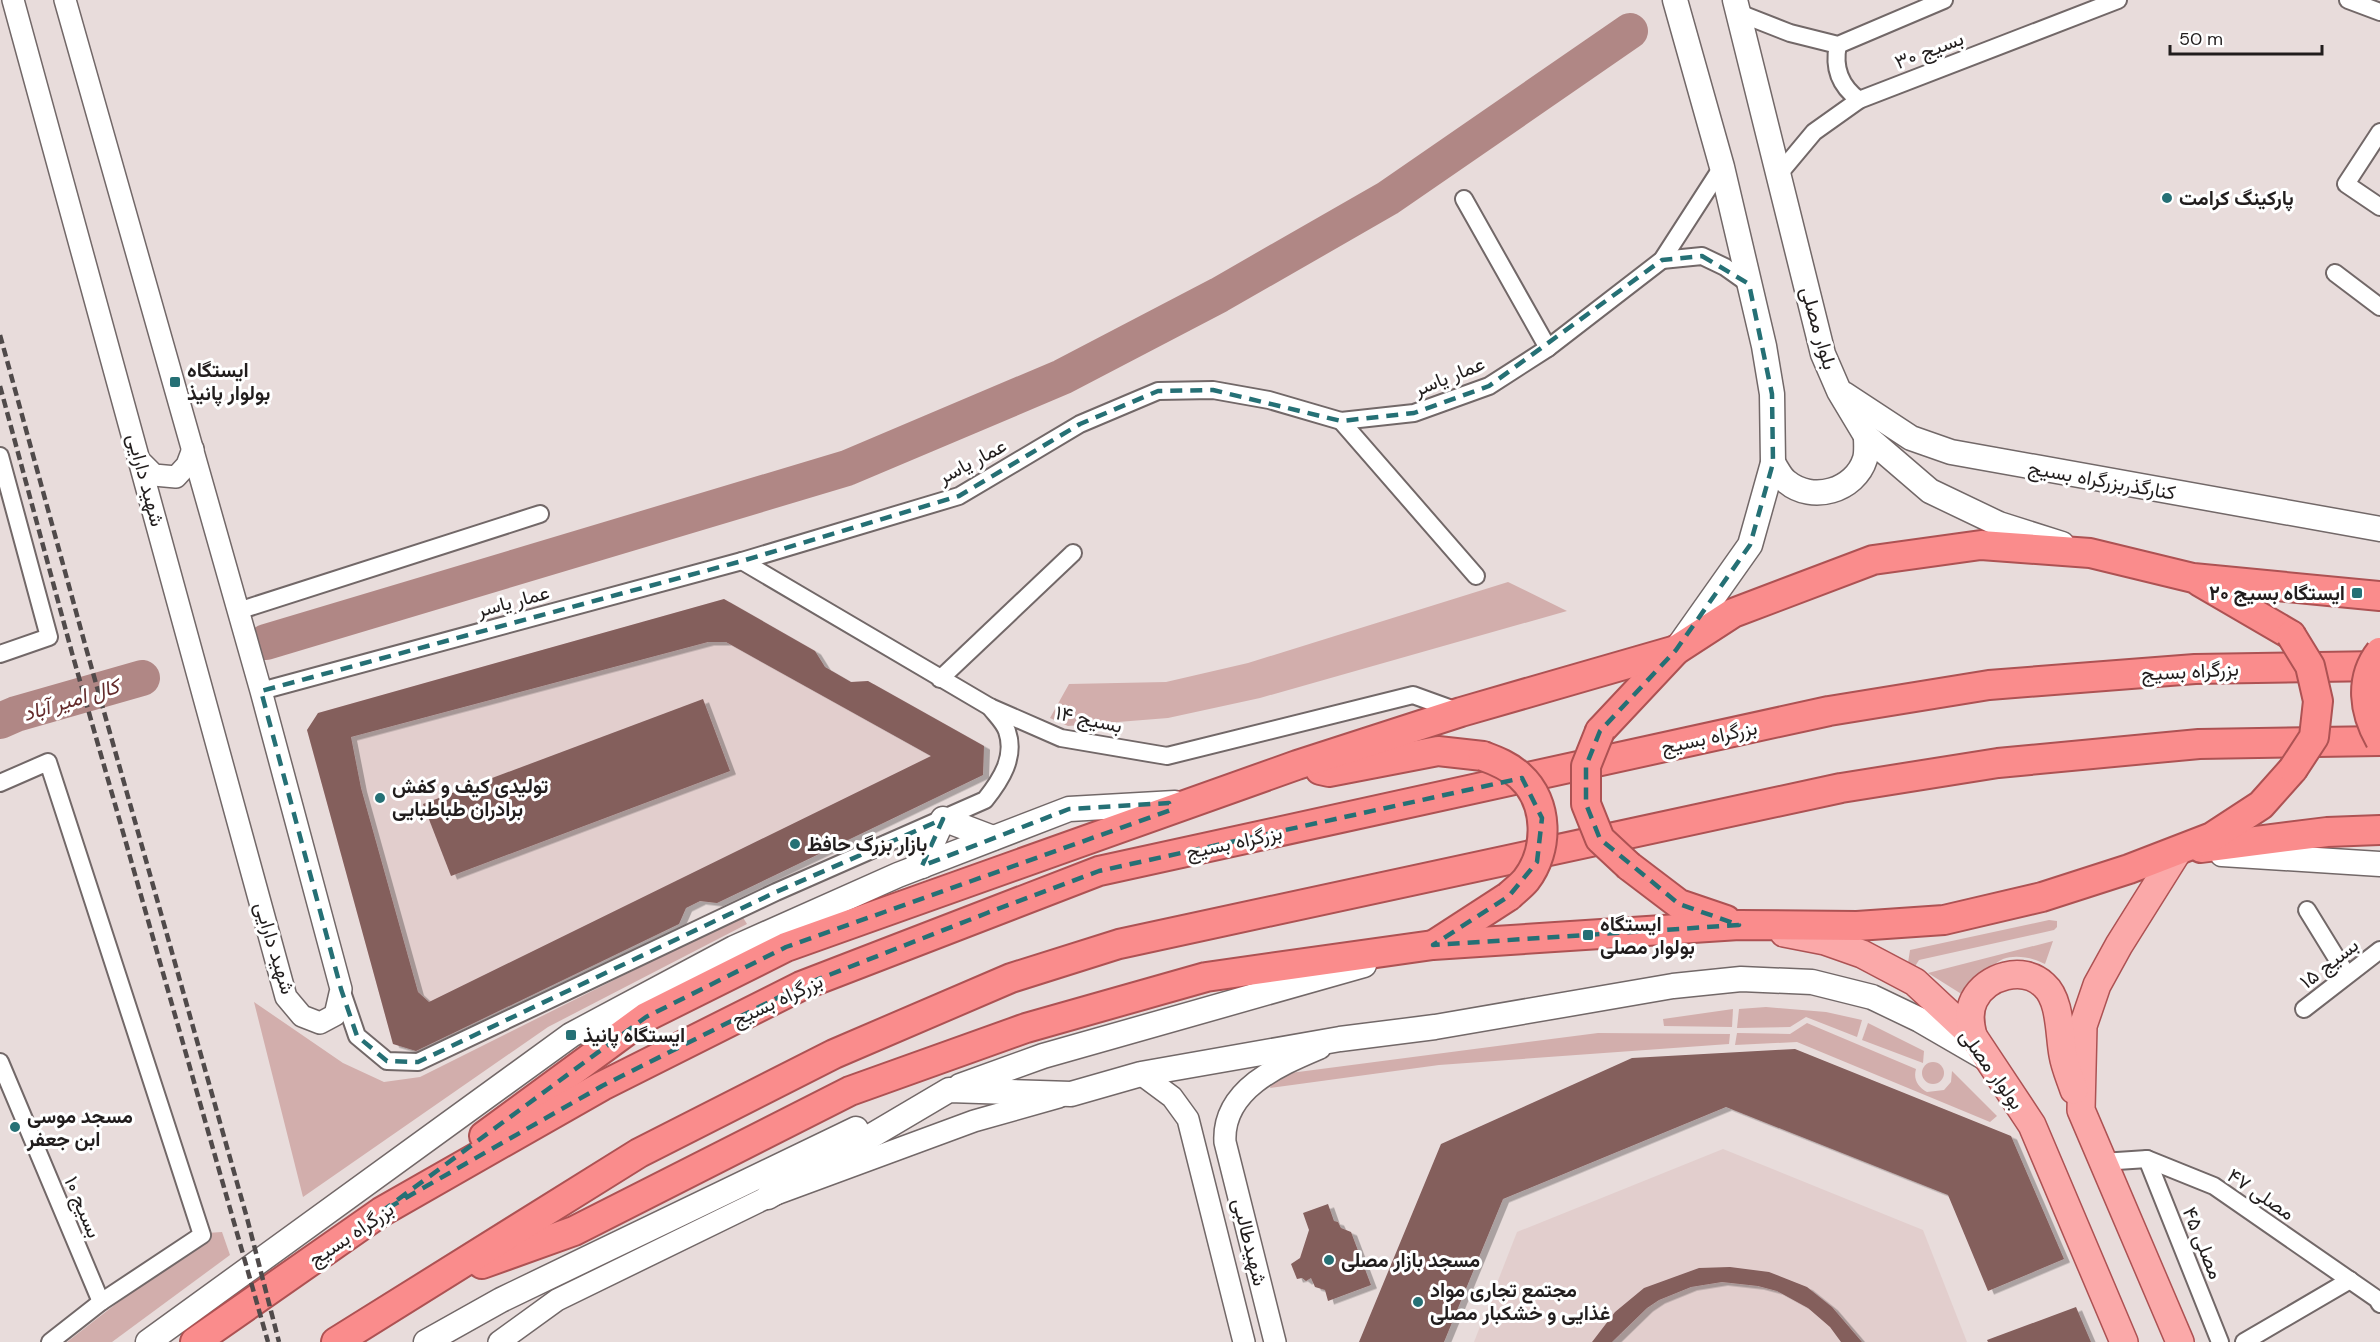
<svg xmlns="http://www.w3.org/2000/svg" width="2380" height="1342" font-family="'DM Sans',Vazirmatn,sans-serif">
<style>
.built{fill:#e2cecd}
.green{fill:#d2aeac}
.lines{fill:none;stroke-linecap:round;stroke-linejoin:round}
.river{stroke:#b08785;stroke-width:36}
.building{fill:#845e5c;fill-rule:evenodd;filter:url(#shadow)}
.minor-casing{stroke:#726868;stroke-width:20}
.tertiary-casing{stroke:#726868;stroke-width:24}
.secondary-casing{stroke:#726868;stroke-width:27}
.primary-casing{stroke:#ad5253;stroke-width:30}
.trunk-casing{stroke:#ad5253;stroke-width:32}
.minor{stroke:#fff;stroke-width:16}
.tertiary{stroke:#fff;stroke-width:21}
.secondary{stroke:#fff;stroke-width:24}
.primary{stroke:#fba9a9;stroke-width:27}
.trunk{stroke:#fa8c8c;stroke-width:28}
.rail{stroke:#504a4a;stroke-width:4.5;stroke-dasharray:9 4.5;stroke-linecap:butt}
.trunk-bridge-casing{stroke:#ad5253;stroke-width:32;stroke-linecap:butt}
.trunk-bridge{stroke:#fa8c8c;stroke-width:28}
.marked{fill:none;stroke:#257075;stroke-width:4.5;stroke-dasharray:12 8;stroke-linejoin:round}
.poi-dot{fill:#257075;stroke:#fff;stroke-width:2}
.labels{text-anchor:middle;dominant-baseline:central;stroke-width:6;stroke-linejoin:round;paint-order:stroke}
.street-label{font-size:20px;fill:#211d1d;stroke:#fff}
.poi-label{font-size:20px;font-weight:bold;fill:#211d1d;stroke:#fff;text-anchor:start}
.water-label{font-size:21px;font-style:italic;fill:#642c2c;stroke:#fff}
</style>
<defs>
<filter id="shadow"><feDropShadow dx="6" dy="3.5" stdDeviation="0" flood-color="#0004"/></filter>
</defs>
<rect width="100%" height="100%" fill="#e8dcdb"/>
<g class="built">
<path d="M724,599L815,651L825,667L850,682L868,681L984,746L983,775L717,903L700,901L686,908L679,924L416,1052L393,1044L307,730L318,713Z"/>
<path d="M1723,1149L1923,1230L1967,1342H1474L1517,1232Z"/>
</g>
<g class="green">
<path d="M1508,582L1567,611L1260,698L1168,718L1068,726L1050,718L1069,684L1166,682L1248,663Z"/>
<path d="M742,916L747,924L548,1027L303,1197L254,1002L343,1063L384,1082L420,1077Z"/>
<path d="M2049,920L2057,921V927L2054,930L1919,960L1914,968L1908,963L1910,950Z"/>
<path d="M2053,941L2045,964C2034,958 2016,954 2003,959C1994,963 1969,987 1963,995L1928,973Z"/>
<path d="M1766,1007L1826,1012L1862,1020L1857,1037L1806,1017L1790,1027L1737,1028L1739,1009Z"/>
<path d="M1733,1009L1732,1027L1664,1026L1663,1019Z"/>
<path d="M1807,1023L1916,1069C1913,1079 1918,1087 1927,1092L1944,1090L1951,1082L1952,1071L1997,1116L1990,1122L1797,1042L1735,1045L1737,1033L1790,1034Z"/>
<path d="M1868,1023L1924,1051L1923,1063L1862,1040Z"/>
<path d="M1598,1033L1730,1034L1729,1044L1439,1065L1270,1088L1275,1075Z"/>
<circle cx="1933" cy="1073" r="11"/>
<path d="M222,1232L230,1255L112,1342H67L207,1233Z"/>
</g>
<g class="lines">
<g class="river">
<path d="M266,642L847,468L1062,377L1219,295L1388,198L1630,31"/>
<path d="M0,721L16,714L142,678"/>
</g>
</g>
<g class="building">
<path d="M724,599L815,651L825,667L851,682L868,681L984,746L983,775L717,903L700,901L686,908L679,924L416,1051L393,1044L307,730L318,713ZM708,642H726L931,756L429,1002L418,992L361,788L351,737Z"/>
<path d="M703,699L730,771L451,876L423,804Z"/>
<path d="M1795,1049L2011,1136L2064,1259L1988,1291L1948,1195L1726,1107L1503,1199L1444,1342H1359L1441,1144L1632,1058Z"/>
<path d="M1328,1204L1334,1221L1338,1222L1341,1228L1351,1232L1371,1285L1328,1301L1325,1290L1315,1287L1311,1278L1306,1281L1302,1278L1297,1279L1291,1264L1300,1258L1309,1230L1303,1213Z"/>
<path d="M1730,1267L1769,1272L1807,1287L1832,1307L1862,1342H1841L1830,1327L1808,1308L1777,1291L1758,1286L1722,1282L1691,1287L1659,1300L1647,1308L1612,1342H1592L1615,1312L1644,1288L1699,1268Z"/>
<path d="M2076,1307L2091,1342H1988L1987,1340Z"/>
</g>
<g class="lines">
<defs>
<g id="minor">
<path d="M2348,0L2380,12"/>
<path d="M1739,13L1790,33L1838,45L1944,0"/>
<path d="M1838,45C1833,68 1840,86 1859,100"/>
<path d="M2380,132L2346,184L2380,207"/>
<path d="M1778,175L1814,132L1859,100L2118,0"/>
<path d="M1464,199L1548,348"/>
<path d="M1662,260L1702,256L1725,267L1749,284"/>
<path d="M2335,273L2380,307"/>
<path d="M1341,421L1476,576"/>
<path d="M0,456L49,637L0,654"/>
<path d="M742,561L990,707L1061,738L1167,756L1413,695L1460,712"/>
<path d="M238,611L540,514"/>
<path d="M940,679L1073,553"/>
<path d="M261,691L742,561L959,496L1080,424L1158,391L1213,390L1269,400L1341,421L1414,413L1489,386L1548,348L1662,260L1722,167"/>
<path d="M0,783L48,762L202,1235L101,1302L50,1342"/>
<path d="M2307,910L2347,975"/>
<path d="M341,989L357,1036L387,1061L418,1062L776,892L985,800C1001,780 1016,757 1007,731C1004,722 995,714 990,707"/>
<path d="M2304,1009L2380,950"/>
<path d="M0,1062L101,1302"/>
<path d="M2147,1159L2220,1342"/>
<path d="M2102,1162L2147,1159L2214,1186L2377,1299L2380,1304"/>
<path d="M2244,1342L2350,1280"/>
</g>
<g id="tertiary">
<path d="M13,0L286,997L302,1016L320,1023L335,1015L341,989L261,691L65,0"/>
<path d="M142,463L154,475L176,477L187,465L193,449"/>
<path d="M1141,1074L1172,1097L1188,1119L1244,1342"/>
<path d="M499,1342L557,1300L768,1197L974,1121L1059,1097"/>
<path d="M1275,1342L1225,1142C1222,1089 1280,1065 1320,1048"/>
</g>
<g id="secondary">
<path d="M1675,0L1722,167L1764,346L1772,394L1773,463L1750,545L1680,644"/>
<path d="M1735,0L1823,354L1839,391L1866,436L1930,491L1999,524L2062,544"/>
<path d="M1844,394L1911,438L1951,452L2380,529"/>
<path d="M1773,463C1777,469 1781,478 1787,482C1812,503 1855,491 1865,459C1867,453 1866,443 1866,436"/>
<path d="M2222,854L2380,864"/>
<path d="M922,866L943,819L993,838"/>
<path d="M960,1086L1043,1056L1364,965"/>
<path d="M768,1197L949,1090L1071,1094L1141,1074L1340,1039L1435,1027L1673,986L1741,979L1812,982L1872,997L1920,1020L1989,1060"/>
<path d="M148,1342L571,1035L734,948L898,875L1069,809L1175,803"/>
<path d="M426,1342L501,1300L856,1129"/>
</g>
<g id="primary">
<path d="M2178,851L2119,945L2097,985L2083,1026L2081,1110L2180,1342"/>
<path d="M1784,933L1825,941L1862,954L1915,982L1973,1036L2032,1125L2124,1342"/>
<path d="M1973,1036C1970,1024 1968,1012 1974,1000C1986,976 2023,965 2044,985C2061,1000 2059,1034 2063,1055C2065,1067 2070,1078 2074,1090"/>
</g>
<g id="trunk">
<path d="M2200,582L2291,635"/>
<path d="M1600,731L1676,650L1733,613L1873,560L1981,545L2090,553L2193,578L2380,596"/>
<path d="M1320,770L1329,772L1438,751L1483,756"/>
<path d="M2201,848L2327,832L2380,830"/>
<path d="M1629,866L1679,904L1726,920"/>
<path d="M1435,944L1509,896"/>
<path d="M484,1136L646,1017L786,947L1297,765L1461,712L1676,650"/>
<path d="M482,1264L574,1231L850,1091L1026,1028L1206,977L1433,945L1739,925L1857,926L1944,920L2042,897L2129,869L2212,837L2261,805L2293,769"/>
<path d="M195,1342L381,1212L602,1086L801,986L1099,871L1829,711L1989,685L2195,669L2380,666"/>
<path d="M336,1342L639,1153L834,1054L1011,978L1119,944L1841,788L1998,763L2199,744L2380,741"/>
</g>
</defs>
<use href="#minor" class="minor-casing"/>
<use href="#tertiary" class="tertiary-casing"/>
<use href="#secondary" class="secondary-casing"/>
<use href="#primary" class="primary-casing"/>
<use href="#trunk" class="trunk-casing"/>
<use href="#minor" class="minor"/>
<use href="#tertiary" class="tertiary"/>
<use href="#secondary" class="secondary"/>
<use href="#primary" class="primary"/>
<use href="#trunk" class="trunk"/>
<g class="rail">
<path d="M0,335L86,648L247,1218L279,1342"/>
<path d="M0,386L72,653L268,1342"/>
</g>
<defs>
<g id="trunk-bridge">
<path d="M2291,635L2310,666L2318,701L2314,737L2293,769"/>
<path d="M2380,652C2359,679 2364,712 2380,740"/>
<path d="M1600,731L1586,766V804L1600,839L1629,866"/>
<path d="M1483,756C1497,761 1509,766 1520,776C1549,802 1549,850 1526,880C1521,886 1514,891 1509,896"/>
</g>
</defs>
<use href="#trunk-bridge" class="trunk-bridge-casing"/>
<use href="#trunk-bridge" class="trunk-bridge"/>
</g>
<path class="marked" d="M1702,256L1749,284L1772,394L1773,463L1750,545L1676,650L1600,731L1586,766V804L1600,839L1679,904L1739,925L1433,945L1509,896L1537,862L1542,818L1522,778L1099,871L987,913L801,986L602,1086L381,1212L646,1017L786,947L1171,810L1169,803L1069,809L922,866L943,819L776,892L418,1062L387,1061L357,1036L341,989L261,691L742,561L959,496L1080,424L1158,391L1213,390L1341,421L1414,413L1489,386L1662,260Z"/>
<g class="poi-dot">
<circle cx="2167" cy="198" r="6"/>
<rect x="169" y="376" width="12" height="12" rx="3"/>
<rect x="2351" y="587" width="12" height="12" rx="3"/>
<circle cx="380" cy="798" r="6"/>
<circle cx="795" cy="844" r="6"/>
<rect x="1582" y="929" width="12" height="12" rx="3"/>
<rect x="565" y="1029" width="12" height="12" rx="3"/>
<circle cx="15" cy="1127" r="6"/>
<circle cx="1329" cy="1260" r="6"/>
<circle cx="1418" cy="1302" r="6"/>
</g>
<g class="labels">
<g class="street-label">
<text transform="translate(1929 50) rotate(-21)">بسیج ۳۰</text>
<text transform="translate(1819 328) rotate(74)">بلوار مصلی</text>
<text transform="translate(1449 376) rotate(-22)">عمار یاسر</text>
<text transform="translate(972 461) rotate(-28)">عمار یاسر</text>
<text transform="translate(146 480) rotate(75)">شهید دارایی</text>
<text transform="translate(2102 480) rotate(10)">کنارگذربزرگراه بسیج</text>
<text transform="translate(513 601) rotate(-15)">عمار یاسر</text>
<text transform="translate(2190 671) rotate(-3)">بزرگراه بسیج</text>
<text transform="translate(1089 719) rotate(12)">بسیج ۱۴</text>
<text transform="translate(1709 737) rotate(-12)">بزرگراه بسیج</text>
<text transform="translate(1234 842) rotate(-12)">بزرگراه بسیج</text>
<text transform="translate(275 948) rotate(73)">شهید دارایی</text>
<text transform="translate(2329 963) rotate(-38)">بسیج ۱۵</text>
<text transform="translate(777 1000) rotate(-25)">بزرگراه بسیج</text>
<text transform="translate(1992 1069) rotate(54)">بولوار مصلی</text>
<text transform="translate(2261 1194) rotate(34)">مصلی ۴۷</text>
<text transform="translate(83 1207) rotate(67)">بسیج ۱۰</text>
<text transform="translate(351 1234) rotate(-34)">بزرگراه بسیج</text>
<text transform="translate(1250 1242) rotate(76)">شهیدطالبی</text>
<text transform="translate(2203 1243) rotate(68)">مصلی ۴۵</text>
</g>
<g class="poi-label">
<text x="2179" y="198">پارکینگ کرامت</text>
<text x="187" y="370">ایستگاه<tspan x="187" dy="23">بولوار پانیذ</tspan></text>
<text x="2345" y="593" text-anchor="end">ایستگاه بسیج ۲۰</text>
<text x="392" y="786">تولیدی کیف و کفش<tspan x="392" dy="23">برادران طباطبایی</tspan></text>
<text x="807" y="844">بازار بزرگ حافظ</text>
<text x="1600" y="924">ایستگاه<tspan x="1600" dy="23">بولوار مصلی</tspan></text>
<text x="583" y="1035">ایستگاه پانیذ</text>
<text x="27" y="1116">مسجد موسی<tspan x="27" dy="23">ابن جعفر</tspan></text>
<text x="1341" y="1260">مسجد بازار مصلی</text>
<text x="1430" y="1290">مجتمع تجاری مواد<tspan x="1430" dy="23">غذایی و خشکبار مصلی</tspan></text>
</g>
<g class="water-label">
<text transform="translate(71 700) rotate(-17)">کال امیر آباد</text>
</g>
</g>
<path d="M2170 45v9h152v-9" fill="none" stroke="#211d1d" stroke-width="3"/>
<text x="2179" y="45" font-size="18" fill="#211d1d" stroke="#ffffff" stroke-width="4.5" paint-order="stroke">50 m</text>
</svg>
